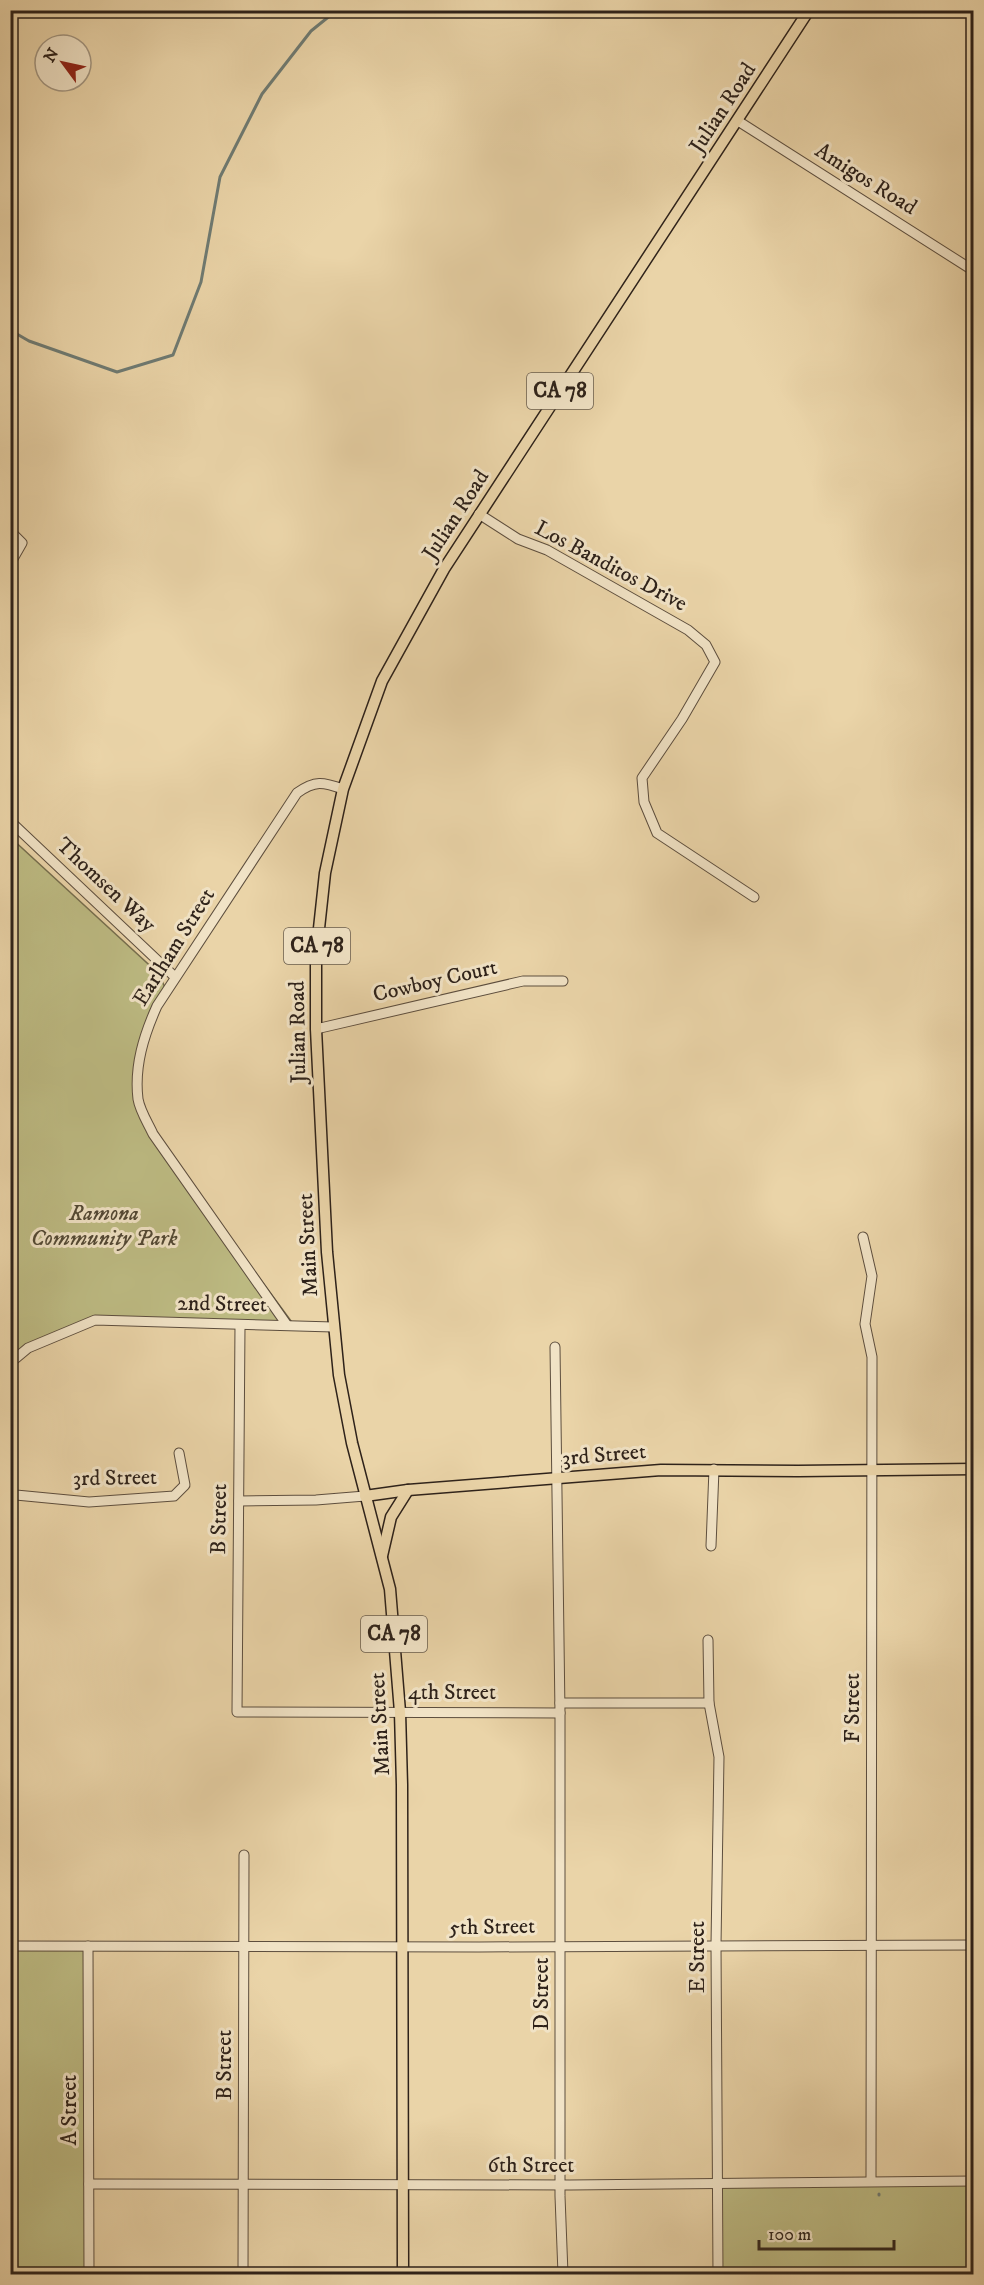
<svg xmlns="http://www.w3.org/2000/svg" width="984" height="2285" font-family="'IM FELL DW Pica',serif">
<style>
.green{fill:#bdbb83;stroke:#766e4e;stroke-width:1.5}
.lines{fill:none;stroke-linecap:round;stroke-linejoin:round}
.stream{stroke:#6f7b73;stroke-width:3}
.minor-casing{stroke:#5d4e3e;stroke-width:11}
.major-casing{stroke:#2e221a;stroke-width:13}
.minor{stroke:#f1e3c6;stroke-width:9}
.major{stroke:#ead4a8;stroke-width:10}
.labels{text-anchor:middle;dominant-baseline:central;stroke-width:6;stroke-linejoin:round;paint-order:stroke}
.shield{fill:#f1e3c6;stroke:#685c4e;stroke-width:1.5}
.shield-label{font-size:21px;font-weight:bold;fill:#2e221a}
.street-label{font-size:22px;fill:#2e221a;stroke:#f1e3c6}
.park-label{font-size:22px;font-style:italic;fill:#524834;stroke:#f1e3c6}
</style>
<rect width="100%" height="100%" fill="#ead4a8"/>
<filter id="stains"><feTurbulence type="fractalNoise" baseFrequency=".00333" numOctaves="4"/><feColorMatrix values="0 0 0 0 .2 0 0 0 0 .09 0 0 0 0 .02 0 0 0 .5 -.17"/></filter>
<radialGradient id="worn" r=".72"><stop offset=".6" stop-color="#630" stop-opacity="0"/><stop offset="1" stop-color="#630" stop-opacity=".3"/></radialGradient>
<g class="green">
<path d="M10,837L159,974L166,990L149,1022L138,1092L153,1134L294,1325L86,1322L11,1362Z"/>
<path d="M10,1946H88L89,2274H11Z"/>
<path d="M973,2181V2274H719L718,2182Z"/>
</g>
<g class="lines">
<g class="stream">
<path d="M10,330L29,341L117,372L173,355L201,282L220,177L262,94L311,31L337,10"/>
<path d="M879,2195V2194"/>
</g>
<defs>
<g id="minor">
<path d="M738,121L974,271"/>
<path d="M479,514L518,539L547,550L688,630L706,645L715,662L682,719L642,778L644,802L657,833L754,897"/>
<path d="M10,531L22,543L10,564"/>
<path d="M10,821L175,977"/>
<path d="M316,1029L523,981H563"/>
<path d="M863,1237L872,1276L865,1324L872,1357L871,2181"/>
<path d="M287,1325L153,1134C148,1123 140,1111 138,1099C134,1066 144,1035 157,1006L297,793C315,780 323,782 343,789"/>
<path d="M240,1326L237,1712L560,1713"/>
<path d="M555,1347L560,1713V2196L563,2274"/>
<path d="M10,1363L28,1348L95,1320L333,1327"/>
<path d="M10,1492L16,1495L89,1502L174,1496L185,1485L179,1453"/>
<path d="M239,1501L316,1500L365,1496"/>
<path d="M711,1546L714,1469"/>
<path d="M708,1640L709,1703L719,1757L716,1945L718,2274"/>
<path d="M560,1703H709"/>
<path d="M10,1946L479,1947L974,1945"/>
<path d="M88,1946L89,2274"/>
<path d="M89,2184L570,2185L974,2181"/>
<path d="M243,2274L244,1855"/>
</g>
<g id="major">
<path d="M365,1496L408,1490L661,1470L798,1471L974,1469"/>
<path d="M382,1556L391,1517L408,1490"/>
<path d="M403,2274L402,1785L400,1712L390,1589L352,1443L339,1375L327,1252L316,1029V956L325,873L343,789L382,681L444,569L809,10"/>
</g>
</defs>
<use href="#minor" class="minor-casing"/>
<use href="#major" class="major-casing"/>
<use href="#minor" class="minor"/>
<use href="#major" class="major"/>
</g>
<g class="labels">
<g class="shield">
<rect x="527" y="373" width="66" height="36" rx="4.5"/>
<rect x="284" y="928" width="66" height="36" rx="4.5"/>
<rect x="361" y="1616" width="66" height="36" rx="4.5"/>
</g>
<g class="shield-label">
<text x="560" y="391">CA 78</text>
<text x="317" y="946">CA 78</text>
<text x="394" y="1634">CA 78</text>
</g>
<g class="street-label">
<text transform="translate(723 108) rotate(-57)">Julian Road</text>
<text transform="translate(866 179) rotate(32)">Amigos Road</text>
<text transform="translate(456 515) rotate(-57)">Julian Road</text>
<text transform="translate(611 566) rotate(28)">Los Banditos Drive</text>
<text transform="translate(106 885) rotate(43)">Thomsen Way</text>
<text transform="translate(174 947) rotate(-58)">Earlham Street</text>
<text transform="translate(435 981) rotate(-13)">Cowboy Court</text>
<text transform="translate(298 1032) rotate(-91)">Julian Road</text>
<text transform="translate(308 1245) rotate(-93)">Main Street</text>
<text transform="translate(222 1304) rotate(1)">2nd Street</text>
<text transform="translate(604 1455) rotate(-5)">3rd Street</text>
<text transform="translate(115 1478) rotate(-1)">3rd Street</text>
<text transform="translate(219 1519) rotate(-89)">B Street</text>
<text x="452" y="1692">4th Street</text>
<text transform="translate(852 1708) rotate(-90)">F Street</text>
<text transform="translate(380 1724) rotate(-93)">Main Street</text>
<text transform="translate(492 1927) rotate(-1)">5th Street</text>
<text transform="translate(697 1957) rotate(-90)">E Street</text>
<text transform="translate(541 1994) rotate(-90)">D Street</text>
<text transform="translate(224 2065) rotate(-90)">B Street</text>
<text transform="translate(69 2110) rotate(-90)">A Street</text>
<text x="531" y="2165">6th Street</text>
</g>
<g class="park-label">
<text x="104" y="1213">Ramona<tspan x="104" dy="25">Community Park</tspan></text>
</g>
</g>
<rect width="984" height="2285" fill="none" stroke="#ead4a8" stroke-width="36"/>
<rect x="12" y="12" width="960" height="2261" fill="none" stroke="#2e221a" stroke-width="3"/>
<rect x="18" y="18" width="948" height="2249" fill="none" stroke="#2e221a" stroke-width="1.5"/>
<g transform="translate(63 63) rotate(303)"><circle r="28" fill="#f1e3c6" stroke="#a39681" stroke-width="1.5"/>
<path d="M0-4.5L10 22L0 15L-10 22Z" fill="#8f2418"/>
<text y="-9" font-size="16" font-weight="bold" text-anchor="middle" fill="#2e221a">N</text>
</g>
<path d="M759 2240v9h135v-9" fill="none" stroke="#2e221a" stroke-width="3"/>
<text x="768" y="2240" font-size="18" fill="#2e221a" stroke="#f1e3c6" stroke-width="4.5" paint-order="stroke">100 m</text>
<rect width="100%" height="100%" filter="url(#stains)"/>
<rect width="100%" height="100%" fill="url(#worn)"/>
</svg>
